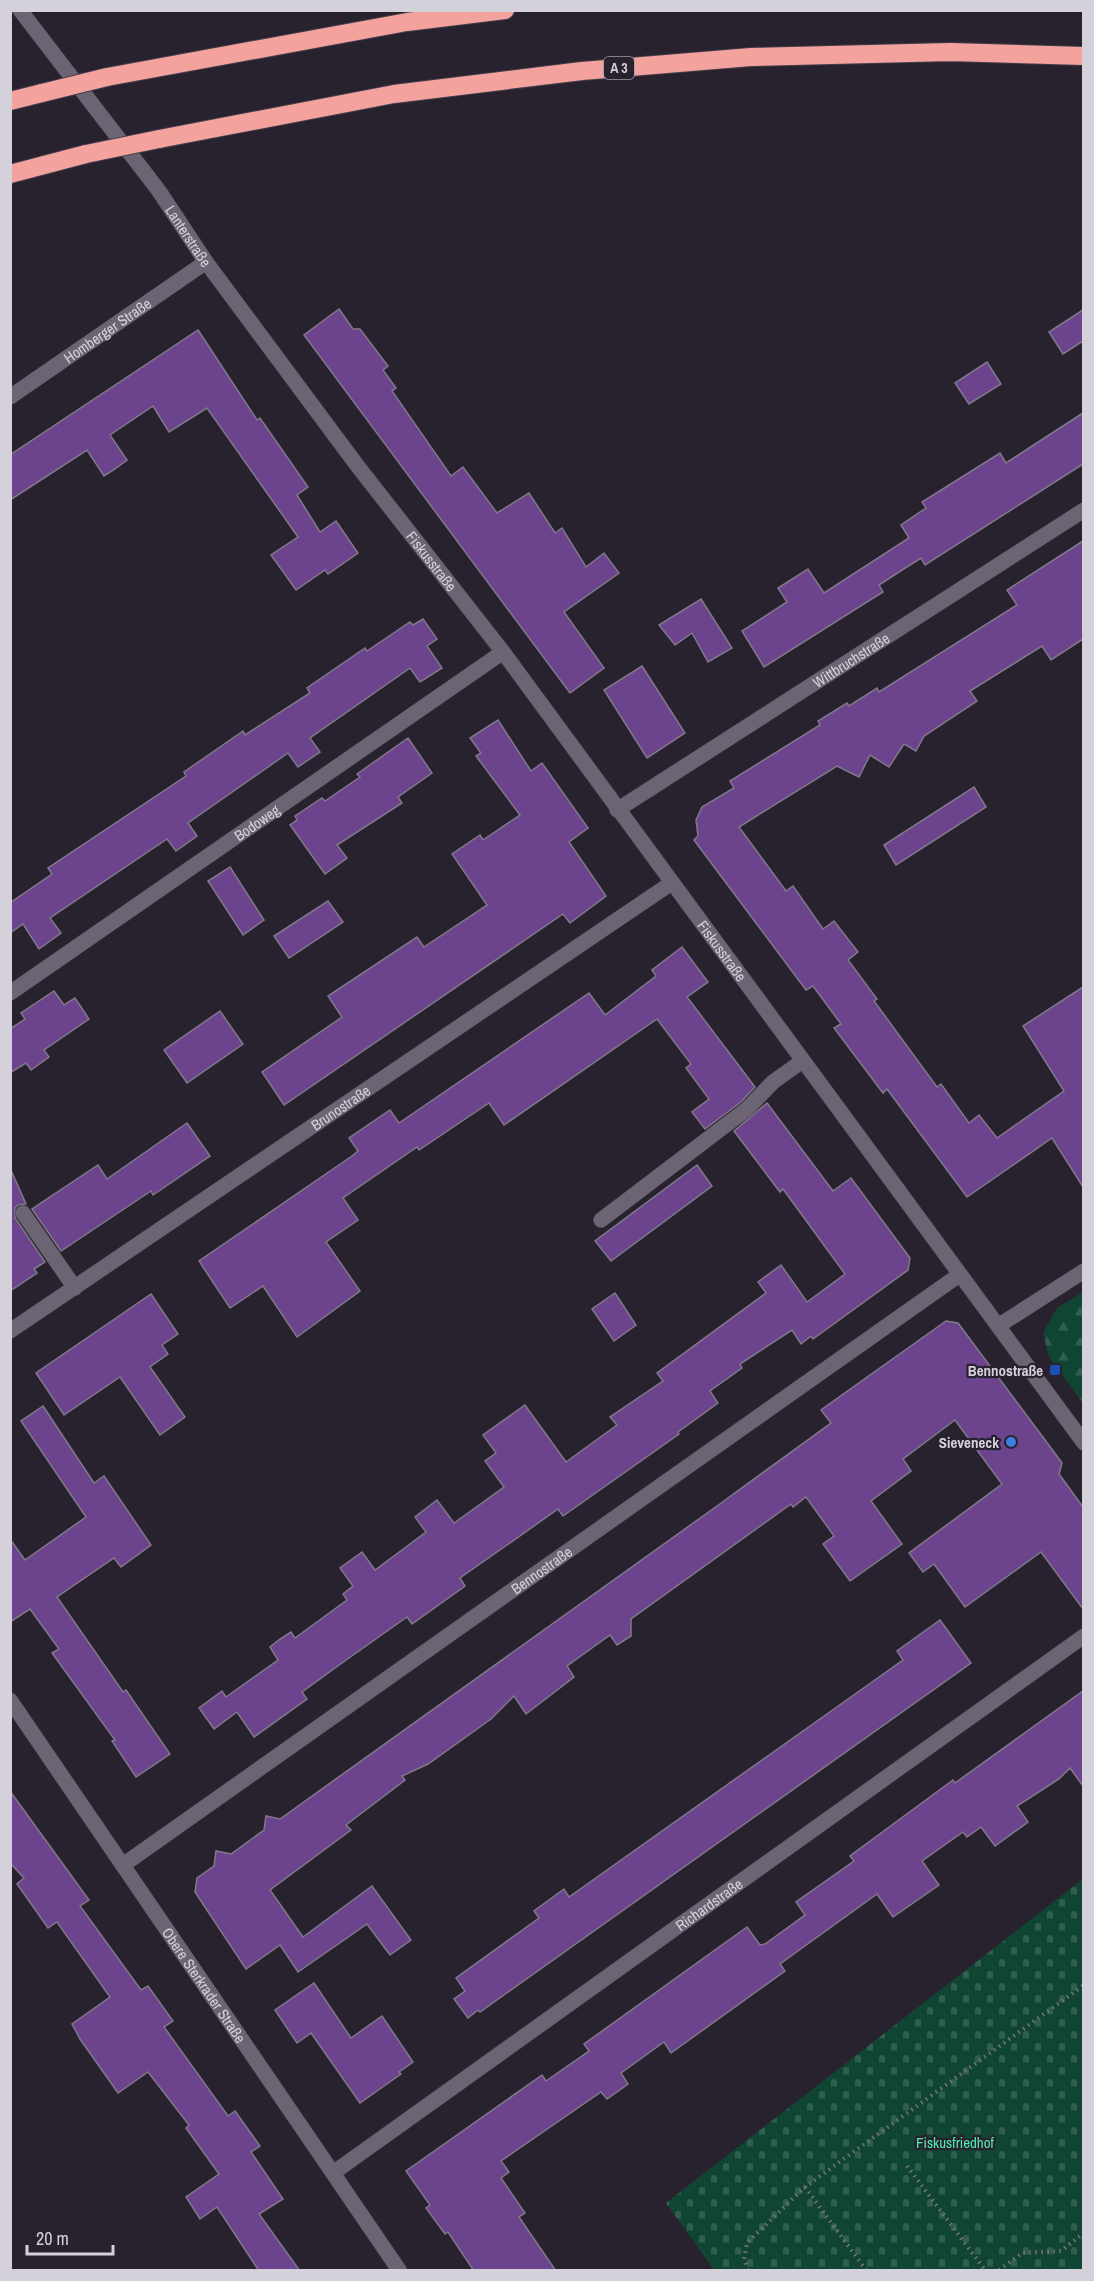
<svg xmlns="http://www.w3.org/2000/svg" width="1094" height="2281" font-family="'Archivo Narrow',sans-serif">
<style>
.forest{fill:url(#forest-firs)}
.cemetery{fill:url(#cemetery-stones)}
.building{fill:#6c438d;stroke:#817989;stroke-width:1.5}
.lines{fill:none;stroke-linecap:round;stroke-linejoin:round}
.service-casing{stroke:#443e4a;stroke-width:16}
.minor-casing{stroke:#443e4a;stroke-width:16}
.tertiary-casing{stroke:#443e4a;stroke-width:16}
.motorway-casing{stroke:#443e4a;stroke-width:20}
.path{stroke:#78737e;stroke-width:4;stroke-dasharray:1.5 4.5;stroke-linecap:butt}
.service{stroke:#6c6473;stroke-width:15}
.minor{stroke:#6c6473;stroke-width:15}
.tertiary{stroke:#6c6473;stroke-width:15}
.motorway{stroke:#f4a29e;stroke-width:18}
.motorway-bridge-casing{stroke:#443e4a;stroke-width:20;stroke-linecap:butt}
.motorway-bridge{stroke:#f4a29e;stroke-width:18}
.transit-dot{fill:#1a4fb4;stroke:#28222f;stroke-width:2}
.shop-dot{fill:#3f7fe0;stroke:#28222f;stroke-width:2}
.labels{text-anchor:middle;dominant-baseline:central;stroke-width:4.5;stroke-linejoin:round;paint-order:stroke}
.shield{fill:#28222f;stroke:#a19ca7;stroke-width:1.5}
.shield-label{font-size:14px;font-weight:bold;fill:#d5d1da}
.street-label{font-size:15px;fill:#d5d1da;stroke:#28222f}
.poi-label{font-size:15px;font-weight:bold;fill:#d5d1da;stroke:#28222f;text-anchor:end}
.park-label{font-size:15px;fill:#50eab2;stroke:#28222f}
</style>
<defs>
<pattern id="forest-firs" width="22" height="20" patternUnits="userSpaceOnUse" patternTransform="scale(1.5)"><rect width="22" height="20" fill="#0f4532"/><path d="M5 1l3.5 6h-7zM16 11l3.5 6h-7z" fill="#315f4f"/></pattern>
<pattern id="cemetery-stones" width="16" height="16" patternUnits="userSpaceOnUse" patternTransform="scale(1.5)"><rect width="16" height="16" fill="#0f4532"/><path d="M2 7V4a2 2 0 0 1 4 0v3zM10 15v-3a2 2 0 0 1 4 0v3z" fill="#315f4f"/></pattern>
</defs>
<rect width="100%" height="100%" fill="#28222f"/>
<path class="forest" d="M1083,1292V1403L1049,1357L1043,1333L1057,1308Z"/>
<path class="cemetery" d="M1083,1879V2270H714L666,2203Z"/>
<g class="building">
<path d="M339,309L353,329H360L388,366L383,370L396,388L392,391L451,476L463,467L497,513L529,493L555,533L562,528L586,567L604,553L619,573L564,612L604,668L570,693L304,335Z"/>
<path d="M1083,310V341L1063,354L1049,332Z"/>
<path d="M198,330L257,420L260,418L308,487L297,495L320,532L336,521L358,553L328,574L325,570L296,590L271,555L298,537L207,408L169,432L153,406L110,435L127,460L115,469L104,476L87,450L10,500V455Z"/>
<path d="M987,362L1001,384L969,404L955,383Z"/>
<path d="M1083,413V464L925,565L921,558L902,570L879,585L883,592L764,667L742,631L787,602L778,588L808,569L824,593L909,538L901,525L926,508L922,502L1000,453L1006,463Z"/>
<path d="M1083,541V639L1051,660L1042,646L970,691L977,701L924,736L916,751L904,744L889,767L870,755L859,777L837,766L739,827L786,891L793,886L823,929L834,921L858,952L848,960L877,999L874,1001L937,1087L941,1084L969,1123L979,1115L997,1138L1064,1091L1023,1026L1083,987V1187L1052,1138L967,1197L887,1089L883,1093L834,1028L841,1024L813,986L806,990L694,840L698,836L696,820L702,807L734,788L730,781L820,725L818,721L847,703L849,706L877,688L879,692L1017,605L1007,590Z"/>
<path d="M701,599L732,648L708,662L692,633L675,645L659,625Z"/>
<path d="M423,619L437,639L427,646L442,668L420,682L410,668L310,738L320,752L298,767L288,753L188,823L197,836L176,851L167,839L50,918L61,933L39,949L23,924L10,933V903L52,874L48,868L186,776L184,772L243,731L245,735L310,693L307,688L365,648L367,651L410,622L413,625Z"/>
<path d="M642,666L685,733L647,758L604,690Z"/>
<path d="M498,720L531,771L542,763L588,828L569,842L606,896L570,923L563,914L284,1105L262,1072L342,1017L328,996L417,937L424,947L487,905L452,854L480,835L483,840L520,815L476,756L481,753L470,738Z"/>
<path d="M408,738L432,773L398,797L402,803L337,845L347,858L325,874L290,825L297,820L295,816L322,798L325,801L360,777L357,774Z"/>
<path d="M974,787L986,807L896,865L884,845Z"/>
<path d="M230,867L264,920L243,935L208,881Z"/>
<path d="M328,901L343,922L289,958L274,936Z"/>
<path d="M682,947L708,982L687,997L755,1087L741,1102L705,1129L692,1112L709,1099L686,1068L691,1064L657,1019L504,1125L489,1103L419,1150L417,1147L343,1198L358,1220L326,1242L360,1291L297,1337L263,1286L230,1308L199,1261L352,1156L358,1151L349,1138L390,1110L399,1123L589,993L605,1015L656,976L652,970Z"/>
<path d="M54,991L64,1005L75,998L89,1019L44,1050L49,1057L31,1070L26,1063L10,1073V1029L25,1019L21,1013Z"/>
<path d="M220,1011L243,1044L187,1083L164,1050Z"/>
<path d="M767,1103L833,1191L851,1178L910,1258L908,1270L813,1339L811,1336L801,1344L792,1330L740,1364L742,1368L710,1391L718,1403L678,1432L679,1434L563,1516L558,1509L507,1545L460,1578L465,1586L412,1624L407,1617L349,1658L302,1692L307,1699L254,1737L237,1712L214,1729L199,1708L222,1691L226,1697L278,1660L270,1647L280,1639L291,1632L295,1638L347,1600L343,1594L353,1586L340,1568L362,1552L375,1570L426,1532L415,1517L437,1500L454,1523L504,1487L485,1461L496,1453L483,1435L525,1405L566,1462L617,1425L610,1417L663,1381L657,1373L766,1293L758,1282L781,1265L807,1302L845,1274L783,1189L780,1192L734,1131Z"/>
<path d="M187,1123L210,1156L153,1195L151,1191L61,1251L32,1209L98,1165L107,1179Z"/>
<path d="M697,1165L712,1186L611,1261L595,1241Z"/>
<path d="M10,1168L26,1204L18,1205L15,1208V1218L45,1262L34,1269L37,1273L10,1291Z"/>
<path d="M615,1293L636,1325L614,1341L592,1309Z"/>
<path d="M151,1294L178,1334L162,1345L168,1354L150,1367L185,1417L160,1435L120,1377L64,1415L36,1373Z"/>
<path d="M946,1321L958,1323L1051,1448L1062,1463L1059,1474L1083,1507V1609L1041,1552L965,1607L934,1564L923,1572L909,1553L1002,1484L955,1420L903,1459L911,1471L871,1501L902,1544L850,1581L823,1544L834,1536L806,1497L793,1507L791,1504L631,1619V1636L617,1645L610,1635L567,1666L574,1677L526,1714L514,1696L491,1719L428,1764L402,1776L405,1780L346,1825L351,1830L270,1890L303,1937L372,1886L411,1940L390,1955L367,1924L298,1972L280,1945L246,1969L195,1892L197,1878L214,1866L216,1851L231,1854L264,1830L266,1816L280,1819L717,1506L831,1423L821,1410Z"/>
<path d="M43,1406L94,1483L104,1476L151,1545L121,1567L114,1558L57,1597L123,1692L126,1690L170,1754L136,1777L112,1741L115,1740L52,1653L59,1649L30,1609L10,1622V1539L25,1560L86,1517L21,1421Z"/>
<path d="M940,1620L971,1663L480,2012L478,2010L468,2018L454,1999L465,1991L456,1978L539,1918L534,1911L564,1889L569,1897L872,1682L903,1660L897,1651Z"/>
<path d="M1083,1691V1786L1070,1768L1059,1779L1017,1806L1028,1822L995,1846L981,1827L967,1837L963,1832L922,1861L939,1885L893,1917L877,1894L780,1964L785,1971L671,2053L664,2042L621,2073L628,2084L607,2099L601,2092L501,2161L509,2172L501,2178L525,2213L519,2217L556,2271H474L448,2232L445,2234L426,2208L430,2205L406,2171L542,2075L546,2081L589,2051L584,2044L747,1927L760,1945L765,1944L805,1915L796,1902L854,1861L850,1856L953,1780L955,1783Z"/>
<path d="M10,1791L89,1900L80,1906L141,1990L148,1986L173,2021L164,2027L228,2116L235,2111L260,2146L251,2152L283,2199L259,2214L300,2271H259L217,2207L200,2219L186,2197L219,2174L186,2128L189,2125L148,2072L118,2093L80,2039L72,2024L110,1997L57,1922L48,1928L17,1884L24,1878L10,1863Z"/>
<path d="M314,1983L351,2038L382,2016L413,2062L399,2072L401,2074L360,2103L311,2033L297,2043L275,2010Z"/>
</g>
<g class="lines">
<defs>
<g id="service">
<path d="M23,1213L75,1288"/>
<path d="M601,1220L747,1109L773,1082L801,1062"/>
</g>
<g id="minor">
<path id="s1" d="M20,10L159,191L206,262L356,464L503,652L1084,1443"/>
<path id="s2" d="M10,397L206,262"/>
<path id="s3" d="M617,810L1084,510"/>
<path id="s4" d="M10,993L503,652"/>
<path d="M998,1326L1084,1271"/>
<path id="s5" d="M10,1331L670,884"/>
<path id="s6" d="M123,1865L959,1275"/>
<path id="s7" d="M333,2173L1084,1636"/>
</g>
<g id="tertiary">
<path id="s8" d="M10,1700L399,2270"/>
</g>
<g id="motorway">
<path d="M107,77L407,22L505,10"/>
<path d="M10,101L42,93"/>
<path d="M159,139L394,94L582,71L751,57L950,52L1084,56"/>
<path d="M10,174L86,154"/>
</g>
</defs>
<use href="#service" class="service-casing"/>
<use href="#minor" class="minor-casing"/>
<use href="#tertiary" class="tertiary-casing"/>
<use href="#motorway" class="motorway-casing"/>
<g class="path">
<path d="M907,2166L985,2270"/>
<path d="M805,2187L866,2270"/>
<path d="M748,2270L744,2259L747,2243L805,2187L1084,1985"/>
<path d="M999,2270L1022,2253L1061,2251L1084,2233"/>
</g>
<use href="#service" class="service"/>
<use href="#minor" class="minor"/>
<use href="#tertiary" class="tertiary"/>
<use href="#motorway" class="motorway"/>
<defs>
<g id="motorway-bridge">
<path d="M42,93L107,77"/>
<path d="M86,154L159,139"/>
</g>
</defs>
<use href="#motorway-bridge" class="motorway-bridge-casing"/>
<use href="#motorway-bridge" class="motorway-bridge"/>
</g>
<rect class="transit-dot" x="1049" y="1364" width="12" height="12" rx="3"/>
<circle class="shop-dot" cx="1011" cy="1442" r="6"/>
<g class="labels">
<rect class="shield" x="604" y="57" width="30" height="22" rx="4.5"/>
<g class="shield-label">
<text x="619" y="68">A 3</text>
</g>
<g class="street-label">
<text stroke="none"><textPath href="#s1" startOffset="282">Lanterstraße</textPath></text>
<text stroke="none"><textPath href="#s2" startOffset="118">Homberger Straße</textPath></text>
<text stroke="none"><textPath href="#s1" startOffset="688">Fiskusstraße</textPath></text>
<text stroke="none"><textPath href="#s3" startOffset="278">Wittbruchstraße</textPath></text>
<text stroke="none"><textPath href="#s4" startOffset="300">Bodoweg</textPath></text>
<text stroke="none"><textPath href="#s1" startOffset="1174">Fiskusstraße</textPath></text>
<text stroke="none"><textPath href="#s5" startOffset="399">Brunostraße</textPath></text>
<text stroke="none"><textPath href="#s6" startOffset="512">Bennostraße</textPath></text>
<text stroke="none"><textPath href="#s7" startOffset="462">Richardstraße</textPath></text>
<text stroke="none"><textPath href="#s8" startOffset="345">Obere Sterkrader Straße</textPath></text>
</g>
<g class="poi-label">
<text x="1043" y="1370">Bennostraße</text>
<text x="999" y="1442">Sieveneck</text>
</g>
<g class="park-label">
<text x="955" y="2142">Fiskusfriedhof</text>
</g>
</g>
<rect width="1094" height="2281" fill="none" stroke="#d5d1da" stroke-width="24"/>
<path d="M27 2245v9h86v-9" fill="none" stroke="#d5d1da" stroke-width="3"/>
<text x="36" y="2245" font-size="18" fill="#d5d1da" stroke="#28222f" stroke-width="4.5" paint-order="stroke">20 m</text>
</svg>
